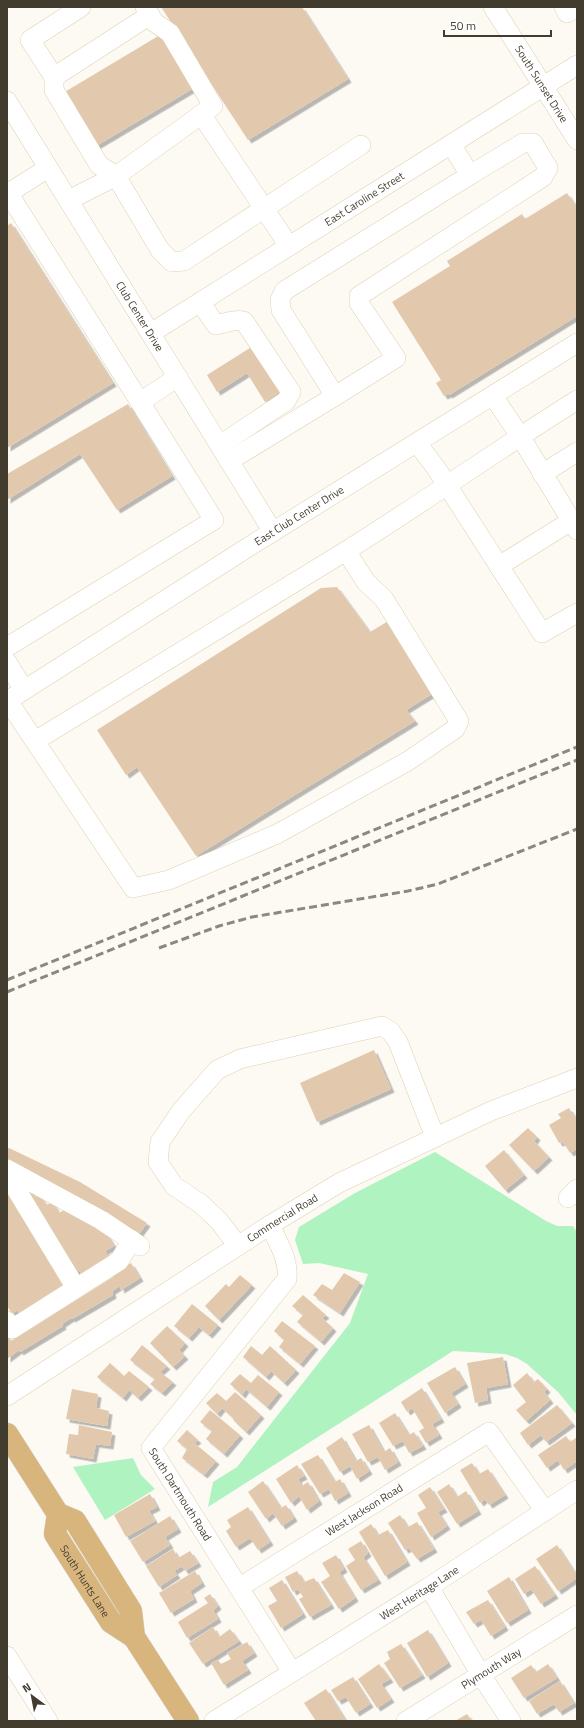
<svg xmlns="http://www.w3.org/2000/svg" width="584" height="1728" font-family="'Titillium Web',sans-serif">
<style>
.green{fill:#aff3c0}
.building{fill:#e2c9ad;filter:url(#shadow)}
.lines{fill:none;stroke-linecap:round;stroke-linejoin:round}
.minor-casing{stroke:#dfd0af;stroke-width:20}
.major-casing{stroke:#d9d8d5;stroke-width:23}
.minor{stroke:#fff;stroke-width:19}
.major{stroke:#d7b57d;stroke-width:22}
.rail{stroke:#8d887e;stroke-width:3;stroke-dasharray:8 4;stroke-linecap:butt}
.labels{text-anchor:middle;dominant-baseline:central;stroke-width:3.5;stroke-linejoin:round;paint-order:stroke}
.street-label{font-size:11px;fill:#423c2e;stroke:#fff}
</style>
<defs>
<filter id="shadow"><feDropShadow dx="3.5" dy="3.5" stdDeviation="0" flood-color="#0004"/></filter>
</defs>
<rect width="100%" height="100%" fill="#fdfaf4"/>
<g class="green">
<path d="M435,1152L546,1221L557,1226H573L577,1232V1415L558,1392L527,1364L517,1358L505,1354L453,1351L208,1507L213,1482L237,1467L350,1323L368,1274L319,1263L303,1264L295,1240L299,1227L355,1193Z"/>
<path d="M133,1458L141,1475L155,1489L105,1520L73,1467Z"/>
</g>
<g class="building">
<path d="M161,7H302L348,79L248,140Z"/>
<path d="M160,35L192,89L96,146L63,93Z"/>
<path d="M567,193L577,208V316L449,395L448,394L444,396L436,383L441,380L392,302L450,266L447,261L522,214L525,219Z"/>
<path d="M11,223L113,383L7,448V226Z"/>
<path d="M253,346L281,391L265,402L247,373L217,392L207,375Z"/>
<path d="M128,404L172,476L117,510L80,454L7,500V474Z"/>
<path d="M337,587L370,632L390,620L435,692L406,710L415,721L196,856L137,767L126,775L97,730L321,588Z"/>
<path d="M374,1050L391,1089L317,1122L300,1083Z"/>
<path d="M569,1108L577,1121V1149L570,1153L563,1142L559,1143L549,1125L561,1118L558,1114Z"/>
<path d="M528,1128L537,1137L534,1141L549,1157L534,1171L509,1145Z"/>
<path d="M9,1148L80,1182L147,1223L139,1234L7,1162V1149Z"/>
<path d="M504,1150L524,1175L505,1190L485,1166Z"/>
<path d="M7,1192L66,1287L20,1315L17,1310L12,1314L7,1306Z"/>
<path d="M33,1192L36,1197L39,1195L47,1205L52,1202L59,1213L66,1209L106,1233L114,1246L105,1251L110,1259L82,1276L79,1270L73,1274L26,1196Z"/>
<path d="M131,1263L140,1278L121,1290L120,1286L112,1291L113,1295L72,1319L71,1318L62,1324L63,1326L20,1352L19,1350L7,1359V1335L11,1341L113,1277L112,1274Z"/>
<path d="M344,1273L360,1282L340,1313L313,1295L322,1284L332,1290Z"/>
<path d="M240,1275L252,1285L219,1320L205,1306L226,1284L229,1287Z"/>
<path d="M303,1295L326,1315L322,1318L333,1328L321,1342L297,1322L303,1315L292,1306Z"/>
<path d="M192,1304L218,1325L209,1335L199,1327L189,1338L174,1326Z"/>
<path d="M282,1321L315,1346L300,1364L279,1347L284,1340L274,1331Z"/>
<path d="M167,1326L185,1343L179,1350L185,1356L173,1367L150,1343Z"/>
<path d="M142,1345L167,1366L160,1372L173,1382L162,1393L150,1384L155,1379L130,1360Z"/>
<path d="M251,1346L262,1355L270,1346L296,1370L284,1383L271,1371L266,1377L243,1357Z"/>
<path d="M503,1357L508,1384L486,1388L488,1400L475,1403L467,1363Z"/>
<path d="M110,1363L124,1376L129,1371L149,1387L138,1398L129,1390L123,1398L97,1377Z"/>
<path d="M455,1367L465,1384L451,1393L458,1404L445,1413L427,1383Z"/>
<path d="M527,1373L534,1382L538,1379L547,1389L544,1392L550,1400L526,1421L516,1410L526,1402L513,1385Z"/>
<path d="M240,1374L251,1383L258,1375L279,1392L267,1407L246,1389L242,1395L230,1384Z"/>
<path d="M422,1388L441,1419L432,1424L439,1435L426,1443L419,1431L424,1428L412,1408L407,1412L401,1402Z"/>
<path d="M72,1389L98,1394L96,1408L109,1411L107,1426L66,1419Z"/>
<path d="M235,1392L261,1415L246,1432L233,1420L234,1419L222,1408L217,1414L206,1403L217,1393L226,1401Z"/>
<path d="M557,1405L572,1423L546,1442L541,1435L528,1445L520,1433Z"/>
<path d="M210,1410L240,1435L224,1454L206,1439L212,1431L200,1422Z"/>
<path d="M395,1413L409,1435L414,1432L423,1446L409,1453L403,1441L393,1446L379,1423Z"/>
<path d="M79,1425L112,1432L110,1446L96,1444L93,1459L66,1454L69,1434L78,1435Z"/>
<path d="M369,1425L384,1452L390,1448L398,1462L385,1470L378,1457L368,1462L352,1434Z"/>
<path d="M187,1430L198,1440L194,1443L216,1461L204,1475L182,1458L187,1449L177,1441Z"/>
<path d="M566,1436L570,1442L577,1437V1461L564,1470L558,1460L547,1468L538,1455Z"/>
<path d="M342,1437L356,1461L361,1458L369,1471L357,1479L350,1466L340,1472L326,1448Z"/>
<path d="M318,1455L335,1482L340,1479L348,1493L335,1501L329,1489L320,1494L301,1464Z"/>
<path d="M472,1463L479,1474L488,1469L505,1495L489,1505L485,1499L480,1503L460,1470Z"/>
<path d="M297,1465L304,1476L298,1479L302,1486L308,1482L319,1501L307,1510L299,1496L291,1503L276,1479Z"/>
<path d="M263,1481L281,1508L286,1505L294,1518L282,1526L273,1513L266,1519L248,1492Z"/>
<path d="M449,1484L457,1497L466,1491L478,1511L457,1524L437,1492Z"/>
<path d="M430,1487L444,1509L438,1512L447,1526L431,1537L417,1513L426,1508L418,1495Z"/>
<path d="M150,1494L157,1507L149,1511L155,1521L126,1537L114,1515Z"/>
<path d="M248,1507L270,1542L258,1550L250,1538L236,1547L226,1531L231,1527L227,1520Z"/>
<path d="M400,1515L408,1527L417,1522L434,1549L417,1559L409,1548L405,1550L388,1523Z"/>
<path d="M170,1516L178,1529L165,1537L170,1545L143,1562L130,1541Z"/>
<path d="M371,1524L378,1535L388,1530L407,1562L385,1576L359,1532Z"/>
<path d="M361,1541L368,1553L363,1557L378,1580L361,1590L346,1566L355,1560L348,1549Z"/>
<path d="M557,1545L577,1576V1578L558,1591L536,1559Z"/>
<path d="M173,1549L178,1558L190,1551L198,1563L185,1571L182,1566L174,1571L177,1575L159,1587L146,1566Z"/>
<path d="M336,1555L344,1569L339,1572L355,1598L339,1609L321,1582L330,1576L322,1563Z"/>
<path d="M535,1566L555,1595L541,1604L531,1589L524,1594L515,1579Z"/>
<path d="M195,1571L202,1583L190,1591L194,1599L171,1613L159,1593Z"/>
<path d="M297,1571L304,1582L314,1578L331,1605L310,1617L299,1599L303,1597L298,1589L293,1592L285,1577Z"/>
<path d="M509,1577L528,1610L507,1623L487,1591Z"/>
<path d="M282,1580L303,1614L281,1628L268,1606L277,1601L269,1588Z"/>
<path d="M210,1594L218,1606L213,1610L218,1619L187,1638L178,1622L208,1603L204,1598Z"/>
<path d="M488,1600L505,1627L491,1636L481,1620L474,1624L466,1612Z"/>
<path d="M213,1627L219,1637L230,1629L239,1641L203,1664L189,1643Z"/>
<path d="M428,1630L448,1663L427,1677L407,1643Z"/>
<path d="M247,1642L254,1653L242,1661L248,1670L224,1685L211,1663L218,1660L221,1664L231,1659L227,1653Z"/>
<path d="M401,1644L422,1675L400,1688L384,1663L390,1659L387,1652Z"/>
<path d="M379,1664L390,1679L381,1684L391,1699L377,1708L358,1679Z"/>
<path d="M548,1664L557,1678L524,1698L511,1678L531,1665L536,1672Z"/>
<path d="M353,1677L370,1704L356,1713L346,1697L338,1701L331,1690Z"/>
<path d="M560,1681L574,1703L559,1712L554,1704L537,1714L529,1701Z"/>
<path d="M326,1689L346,1721H316L304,1703Z"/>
<path d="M467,1714L472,1721H455Z"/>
</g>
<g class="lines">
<defs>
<g id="minor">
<path d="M81,7L30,40L54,77L150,15"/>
<path id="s1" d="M493,7L577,140"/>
<path d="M564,7L567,13L577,7"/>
<path d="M54,77V90L99,165L116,176L160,250L172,262L184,261L361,145"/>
<path id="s2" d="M7,101L273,532"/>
<path d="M201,114L289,246"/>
<path d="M7,191L140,402L178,377"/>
<path d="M7,194L48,168"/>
<path d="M69,200L116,176L213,106L170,33L154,22L145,7"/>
<path d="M200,302L216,325C226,323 234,319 244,321L291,392L286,401L220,445"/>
<path id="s3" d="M151,333L577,65"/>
<path d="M493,396L520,436L577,530"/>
<path d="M332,398L396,358L359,303V296L543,177L548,168L533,143H523L470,175"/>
<path d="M417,443L436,468L542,633L577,613"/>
<path d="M229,461L332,398L330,388L281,310L280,300L284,291L470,175L451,144"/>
<path d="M542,474L577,452"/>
<path d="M346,551C424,502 499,449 577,400"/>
<path d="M499,566L571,521"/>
<path d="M7,647L214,520L140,402"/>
<path d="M7,662L24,690"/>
<path id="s4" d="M7,701L250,546L577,343"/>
<path d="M8,701L133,888L169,880L277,834L408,761L455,729L459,721L384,599L366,582L346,551L35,741"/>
<path d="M7,1169L101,1220L140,1246"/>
<path d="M19,1176L16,1189L76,1288"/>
<path d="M568,1198L577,1189"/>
<path id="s5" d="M270,1225C278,1243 289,1259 287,1279L151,1448L292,1672"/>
<path d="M238,1246L219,1221L201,1204L174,1186L158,1162L160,1142L181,1111L217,1070L240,1059L382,1026L391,1032L398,1042L435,1137"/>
<path d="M7,1321L12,1329L119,1261L132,1240"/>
<path id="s6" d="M7,1396L270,1225L339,1183L491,1111L577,1078"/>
<path id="s7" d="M240,1587L489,1432L545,1511"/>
<path d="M429,1587L481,1675L511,1721"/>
<path d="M7,1656L48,1721"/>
<path id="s8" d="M214,1721L429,1587L577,1490"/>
<path id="s9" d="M406,1721L577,1615"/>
</g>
<g id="major">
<path d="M7,1434L58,1514L75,1521L131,1611L134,1637L188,1721"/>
<path id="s10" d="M58,1514L55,1534L111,1622L134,1637"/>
</g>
</defs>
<use href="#minor" class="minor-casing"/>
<use href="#major" class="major-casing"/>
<use href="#minor" class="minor"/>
<use href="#major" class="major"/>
<g class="rail">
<path d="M159,948L219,926L252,917L408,891L438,884L577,829"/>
<path d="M7,980L577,747"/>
<path d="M7,992L577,760"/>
</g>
</g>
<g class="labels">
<g class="street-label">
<text stroke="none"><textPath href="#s1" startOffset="91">South Sunset Drive</textPath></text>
<text stroke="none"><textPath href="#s3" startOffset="252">East Caroline Street</textPath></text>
<text stroke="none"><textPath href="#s2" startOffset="253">Club Center Drive</textPath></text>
<text stroke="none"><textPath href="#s4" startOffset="346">East Club Center Drive</textPath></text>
<text stroke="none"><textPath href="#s6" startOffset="328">Commercial Road</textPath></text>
<text stroke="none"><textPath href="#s5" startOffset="329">South Dartmouth Road</textPath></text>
<text stroke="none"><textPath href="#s7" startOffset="146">West Jackson Road</textPath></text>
<text stroke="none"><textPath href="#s10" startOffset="76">South Hunts Lane</textPath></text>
<text stroke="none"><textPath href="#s8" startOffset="242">West Heritage Lane</textPath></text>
<text stroke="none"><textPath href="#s9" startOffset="100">Plymouth Way</textPath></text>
</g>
</g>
<rect width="584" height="1728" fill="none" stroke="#423c2e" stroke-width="16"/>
<g transform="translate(32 1696) rotate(328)" stroke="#ffffff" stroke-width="3" paint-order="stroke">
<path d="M0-3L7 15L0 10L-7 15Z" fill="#423c2e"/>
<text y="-6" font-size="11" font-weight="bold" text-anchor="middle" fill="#423c2e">N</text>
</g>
<path d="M444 30v6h107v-6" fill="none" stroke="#423c2e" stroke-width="2"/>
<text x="450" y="30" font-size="12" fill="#423c2e" stroke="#ffffff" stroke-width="3" paint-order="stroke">50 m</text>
</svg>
